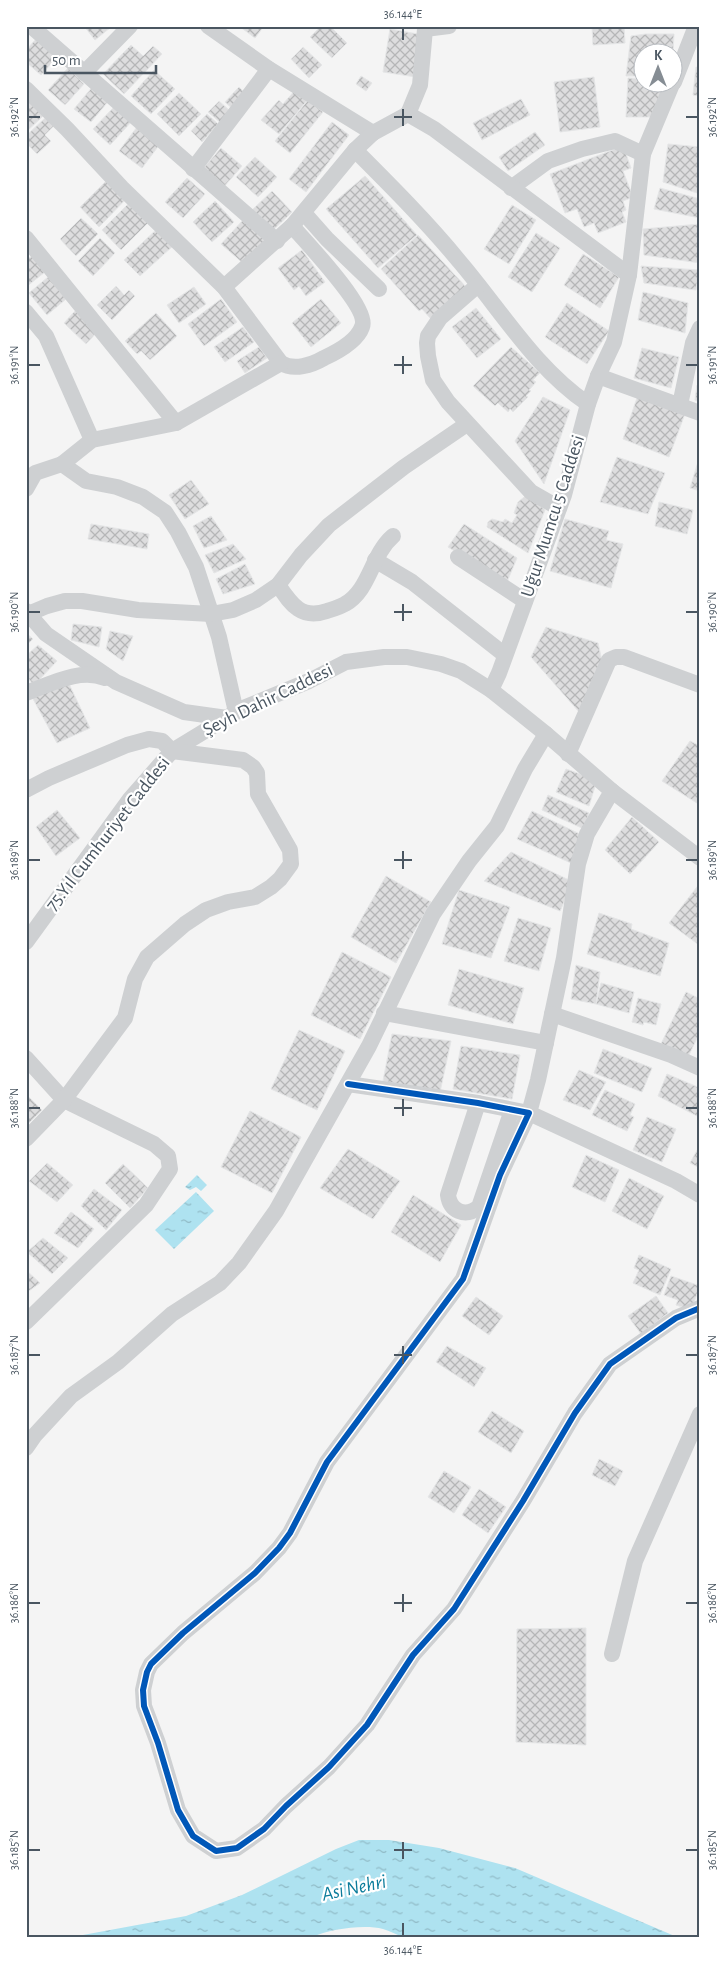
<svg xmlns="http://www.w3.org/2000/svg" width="726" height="1963" font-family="'Alegreya Sans',sans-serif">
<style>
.water{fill:url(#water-ripples)}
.building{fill:url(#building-cross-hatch);stroke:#e5e6e7}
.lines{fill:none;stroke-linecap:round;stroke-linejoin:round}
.minor{stroke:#ced0d2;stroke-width:16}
.cycleway-casing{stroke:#fff;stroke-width:9}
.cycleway{stroke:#0057b8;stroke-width:6}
.ticks{fill:none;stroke:#4a5661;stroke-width:2}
.labels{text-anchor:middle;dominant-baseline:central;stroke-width:4.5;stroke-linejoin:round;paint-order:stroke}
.street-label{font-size:19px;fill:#4a5661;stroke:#fff}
.water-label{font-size:20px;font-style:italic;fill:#0c7c9b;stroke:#fff}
.neatline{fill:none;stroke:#4a5661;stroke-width:2}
.ticks-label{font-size:12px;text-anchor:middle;fill:#4a5661}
</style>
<defs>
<pattern id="water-ripples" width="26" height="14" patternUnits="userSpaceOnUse" patternTransform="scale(1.25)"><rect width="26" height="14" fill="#aee2f0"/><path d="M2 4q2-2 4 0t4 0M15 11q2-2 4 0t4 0" fill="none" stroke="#90bac6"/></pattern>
<pattern id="building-cross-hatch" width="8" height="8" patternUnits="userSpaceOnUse" patternTransform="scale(1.25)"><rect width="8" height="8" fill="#ddddde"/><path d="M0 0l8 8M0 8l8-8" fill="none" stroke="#b5b6b7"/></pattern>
</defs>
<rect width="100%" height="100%" fill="#f4f4f4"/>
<g class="water">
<path d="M197,1175L207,1185L201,1191L196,1187L190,1190L185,1187Z"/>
<path d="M196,1192L214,1211L174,1249L155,1230Z"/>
<path d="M359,1840H389L439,1848L515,1868L677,1937H402C396,1934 390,1931 383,1929C364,1924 330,1929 312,1937H72L186,1916L242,1895L336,1849Z"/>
</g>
<g class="building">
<path d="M84,26H110L111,27L95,40Z"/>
<path d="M239,26H264L255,38Z"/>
<path d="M321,26H330L347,43L332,58L310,37Z"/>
<path d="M592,26H624L625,43L593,45Z"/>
<path d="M390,29L423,35L416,77L383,72Z"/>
<path d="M646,34H674L673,52H644V76H626L631,36Z"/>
<path d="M38,37L59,55L41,75L26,62V50Z"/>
<path d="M131,45L143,56L153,46L162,54L124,94L103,74Z"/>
<path d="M303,47L322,65L309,78L291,59Z"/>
<path d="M696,67L700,68V96L693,95Z"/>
<path d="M68,68L84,84L65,105L48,90Z"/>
<path d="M154,70L175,89L151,114L131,96Z"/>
<path d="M361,76L372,83L366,91L356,84Z"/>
<path d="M594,77L600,127L560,132L554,82Z"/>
<path d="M628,78L644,79V82H669L656,117H626Z"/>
<path d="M94,85L111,98L91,122L74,109Z"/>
<path d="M239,87L247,95L234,110L225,102Z"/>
<path d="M297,88L309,98L279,134L261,120L279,100L283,104Z"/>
<path d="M179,93L201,114L179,136L157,114Z"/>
<path d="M26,99L43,116L26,132Z"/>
<path d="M521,99L530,115L482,140L473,123Z"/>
<path d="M308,100L323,112L290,153L275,141Z"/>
<path d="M219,101L231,112L221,123L208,112Z"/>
<path d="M115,106L132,121L110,145L93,129Z"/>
<path d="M207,114L218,124L202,142L191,131Z"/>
<path d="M45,118L54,126L45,135L51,141L37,154L26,143V136Z"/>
<path d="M332,122L349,135L306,192L289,179Z"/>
<path d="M137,127L160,144L142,168L119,151Z"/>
<path d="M535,132L545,145L508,171L499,157Z"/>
<path d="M668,144L700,147V194L663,182Z"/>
<path d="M623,146L631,168L623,171L633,197L623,201L626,210L622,212L626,222L598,233L594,223L584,227L577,209L565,213L550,174Z"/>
<path d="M221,148L242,166L222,189L201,171Z"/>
<path d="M255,157L277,177L258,197L236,177Z"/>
<path d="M365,176L417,235L378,268L326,209Z"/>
<path d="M109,178L128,197L99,227L80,207Z"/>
<path d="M187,178L205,194L183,218L165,202Z"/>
<path d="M660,188L700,199V218L654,209Z"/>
<path d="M272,191L292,212L271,232L251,211Z"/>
<path d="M215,201L234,222L212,242L193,222Z"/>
<path d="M128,204L148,223L121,250L102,230Z"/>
<path d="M512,205L536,220L509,264L484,249Z"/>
<path d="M81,218L98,234L76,256L60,239Z"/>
<path d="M244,219L267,241L245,265L221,244Z"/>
<path d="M700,224V263L644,255L643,229Z"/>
<path d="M158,228L174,245L140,276L124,260Z"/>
<path d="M536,233L560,248L532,292L508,277Z"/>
<path d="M418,235L466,287L431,319L422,309L419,311L381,269Z"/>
<path d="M100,238L115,253L93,276L78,261Z"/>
<path d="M302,250L325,282L306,296L299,286L294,290L278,268Z"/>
<path d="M583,254L619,277L600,308L564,285Z"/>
<path d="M32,256L45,272L26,287V260Z"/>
<path d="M641,266L699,270L696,290L644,283Z"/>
<path d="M48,277L66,299L47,315L29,293Z"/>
<path d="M116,286L124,295L129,290L135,296L112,320L97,305Z"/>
<path d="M194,287L206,304L179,323L167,305Z"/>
<path d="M643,292L688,303L685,333L638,320Z"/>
<path d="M221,299L237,322L204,346L188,324Z"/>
<path d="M321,299L341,323L311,347L292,323Z"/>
<path d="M567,303L609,331L587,364L545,337Z"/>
<path d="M476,308L501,339L477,358L452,327Z"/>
<path d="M75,311L97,332L86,344L64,323Z"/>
<path d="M156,313L177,336L150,360L141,351L137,354L125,341Z"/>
<path d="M243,327L254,342L225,362L214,347Z"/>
<path d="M259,347L267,358L245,373L237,361Z"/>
<path d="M511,347L540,373L533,380L536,382L529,390L531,391L526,396L528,397L513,412L510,409L508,412L498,403L495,406L473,386Z"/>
<path d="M642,348L679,357L671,388L634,378Z"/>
<path d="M697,385L700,386V402L695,400Z"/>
<path d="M639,392L686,411L669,457L623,439Z"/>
<path d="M543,397L570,410L544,484L515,441Z"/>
<path d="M617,457L665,473L648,514L600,502Z"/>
<path d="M698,462L700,463V491L690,488Z"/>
<path d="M191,480L209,504L185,519L169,495Z"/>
<path d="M528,494L545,510L528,553L487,527L488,522L492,519L503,522L505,519L512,523L517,515L514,513L518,502Z"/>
<path d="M659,502L693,510L687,534L655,526Z"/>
<path d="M211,516L227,540L204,548L193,526Z"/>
<path d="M565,519L609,531L606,540L623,544L611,588L550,571Z"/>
<path d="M91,524L149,534L147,549L88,539Z"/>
<path d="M464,524L517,558L507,582L448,547Z"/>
<path d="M233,544L246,559L214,573L205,555Z"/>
<path d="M245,564L255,584L223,594L216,579Z"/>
<path d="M73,624L102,627L99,647L71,640Z"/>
<path d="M546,627L598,643L602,661L580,713L531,657Z"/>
<path d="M110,631L133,636L123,661L106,649Z"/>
<path d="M26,633L33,639L26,646Z"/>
<path d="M38,645L57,661L34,685L26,676V656Z"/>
<path d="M69,684L90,728L57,743L32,697Z"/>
<path d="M690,741L700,746V805L662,781Z"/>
<path d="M566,769L597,780L589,806L556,792Z"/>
<path d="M548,795L589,813L584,829L542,810Z"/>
<path d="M57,810L80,838L56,856L36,827Z"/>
<path d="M532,811L584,836L571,863L517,839Z"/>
<path d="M632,817L659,842L630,874L605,850Z"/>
<path d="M511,852L573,882L560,911L484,881Z"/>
<path d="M386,876L431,902L396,963L351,937Z"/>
<path d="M700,883V945H699L669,923Z"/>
<path d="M459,890L510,907L491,958L442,944Z"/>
<path d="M599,913L632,924L631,929L669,943L660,976L587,954Z"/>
<path d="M518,918L551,928L539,971L504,961Z"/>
<path d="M342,952L391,977L360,1039L311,1015Z"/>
<path d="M576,965L600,972L596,1004L571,999Z"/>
<path d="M459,969L524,988L513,1024L448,1005Z"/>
<path d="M601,983L634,992L629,1013L596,1004Z"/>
<path d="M686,992L700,999V1032L687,1059L660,1046Z"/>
<path d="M638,998L661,1004L656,1025L644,1022L643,1025L632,1022Z"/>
<path d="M299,1030L345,1051L317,1110L271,1089Z"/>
<path d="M392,1034L451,1041L440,1092L383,1081Z"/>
<path d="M461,1046L520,1055L512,1099L453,1089Z"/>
<path d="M603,1049L652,1068L642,1092L594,1073Z"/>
<path d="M579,1070L606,1082L590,1110L563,1100Z"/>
<path d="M667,1074L700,1088L699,1117L658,1096Z"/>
<path d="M605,1090L635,1104L630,1115L634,1117L627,1131L592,1115Z"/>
<path d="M26,1094L42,1110L26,1126Z"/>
<path d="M250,1111L301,1137L272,1193L221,1167Z"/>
<path d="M647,1117L676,1129L662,1162L633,1150Z"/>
<path d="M700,1145V1168L690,1163Z"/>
<path d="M348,1149L400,1181L373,1219L320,1188Z"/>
<path d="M586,1155L619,1170L605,1202L572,1187Z"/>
<path d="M47,1163L73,1185L57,1202L29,1181Z"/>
<path d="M123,1164L148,1188L130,1208L105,1183Z"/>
<path d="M629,1178L664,1196L647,1229L612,1211Z"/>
<path d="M94,1189L122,1210L106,1230L81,1206Z"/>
<path d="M413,1195L461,1225L440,1262L391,1232Z"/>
<path d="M71,1212L94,1229L78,1248L54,1233Z"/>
<path d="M43,1238L68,1258L52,1274L27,1252Z"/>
<path d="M639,1255L671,1269L660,1295L633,1283L639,1270L634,1268Z"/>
<path d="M26,1270L40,1283L26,1293Z"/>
<path d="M671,1276L700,1286L691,1310L676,1305L678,1300L664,1295Z"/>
<path d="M656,1296L668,1313L641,1334L628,1316Z"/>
<path d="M476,1297L503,1316L489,1335L462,1316Z"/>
<path d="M447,1346L486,1368L474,1387L436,1362Z"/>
<path d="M492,1411L524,1431L511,1453L478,1432Z"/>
<path d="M599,1459L623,1471L615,1486L592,1475Z"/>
<path d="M444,1471L471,1487L454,1513L428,1497Z"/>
<path d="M479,1489L506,1507L488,1533L462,1515Z"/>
<path d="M586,1628V1745L516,1742L517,1629Z"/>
</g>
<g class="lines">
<g class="minor">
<path d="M31,26L277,241"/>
<path d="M208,26L269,69L373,133"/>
<path d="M84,73L130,26"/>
<path d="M674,82L696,26"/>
<path d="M26,89L67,129L122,188L224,287L281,363C294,371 312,365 324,358C337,352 357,341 362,327C370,309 306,242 292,226"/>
<path d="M408,114L420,85L425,29L449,26"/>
<path d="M355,150C391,186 427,222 459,261C501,310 534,367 588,404"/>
<path d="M193,169L269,69"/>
<path d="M511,188L548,161L582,149L615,141L643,154"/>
<path d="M304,213L327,239L379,289"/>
<path d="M26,238L176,423"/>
<path d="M478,285L440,318L428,336L427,343L428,356L433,380L448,402L531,492L559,508"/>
<path d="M224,287L292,226L355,150L373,133L408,114L434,129L629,275"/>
<path d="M26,312L46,336L92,440"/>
<path d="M598,376L700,413"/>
<path d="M680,405L693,343L700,328"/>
<path d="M62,464L86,481L117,487L143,497L165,512L178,532L196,567L219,637L236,712"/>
<path d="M26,489L35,473L62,464L92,440L176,423L281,363"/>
<path d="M458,557L525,601"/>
<path d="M375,560L412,582L505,655"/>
<path d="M278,585C291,604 301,620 327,611C333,609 340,607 345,604C370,590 371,555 393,536"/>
<path d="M26,611L46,634L116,682L184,712L227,718"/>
<path d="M28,614L47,606L65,601H82L138,610L211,614L233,610L256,600L278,585L301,555L329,525L404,467L467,424"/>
<path d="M491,690L499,673L564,495L588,404L598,376L614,342L629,275L643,154L673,82"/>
<path d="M26,693C51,684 79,668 105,678"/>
<path d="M568,754L609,660L616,657H624L700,685"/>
<path d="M26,790L49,778L127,745L149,739L162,741L172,751"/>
<path d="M612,791L587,834L578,864L564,958L538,1080L529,1113L676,1181L700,1195"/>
<path d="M26,942L130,799L172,751L241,709L309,681L346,662L384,657H407L441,664L461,671L491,690L546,734L612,791L700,858"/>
<path d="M384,1013L546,1043"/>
<path d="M552,1014L671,1055L700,1068"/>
<path d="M26,1058L64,1100L154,1144L168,1156L170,1169L146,1205L26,1322"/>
<path d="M348,1084L478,1103L529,1113L500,1175L463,1279L327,1462L290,1533L279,1548L255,1573L183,1633L151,1664L147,1672L143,1690L144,1706L158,1743L178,1810L193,1836L216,1851L237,1848L264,1829L286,1806L329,1767L367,1725L413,1655L454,1609L523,1501L575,1413L610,1364L676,1318L700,1308"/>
<path d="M478,1103L448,1195C450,1211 465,1218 479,1207L512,1110"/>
<path d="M26,1139L64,1100L125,1018L135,979L147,957L185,924L206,910L228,902L255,897L271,887L280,879L291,864L290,850L258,794L257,773L253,767L243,760L172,751"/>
<path d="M26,1448L35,1435L71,1396L118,1362L172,1314L220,1283L239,1263L276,1211L369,1046L433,914L469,861L497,826L525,769L546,734"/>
<path d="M612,1654L635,1561L700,1414"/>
</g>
<defs>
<path id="cycleway" d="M348,1084L478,1103L529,1113L500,1175L463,1279L327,1462L290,1533L279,1548L255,1573L183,1633L151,1664L147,1672L143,1690L144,1706L158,1743L178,1810L193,1836L216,1851L237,1848L264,1829L286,1806L329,1767L367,1725L413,1655L454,1609L523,1501L575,1413L610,1364L676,1318L700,1308"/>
</defs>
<use href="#cycleway" class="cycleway-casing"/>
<use href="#cycleway" class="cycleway"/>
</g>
<path class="ticks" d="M403,28V40M403,109V126M28,117H40M394,117H412M686,117H698M403,356V374M28,365H40M394,365H412M686,365H698M403,604V621M28,612H40M394,612H412M686,612H698M403,851V869M28,860H40M394,860H412M686,860H698M403,1099V1116M28,1108H40M394,1108H412M686,1108H698M403,1346V1364M28,1355H40M394,1355H412M686,1355H698M403,1594V1612M28,1603H40M394,1603H412M686,1603H698M403,1842V1859M28,1850H40M394,1850H412M686,1850H698M403,1923V1936"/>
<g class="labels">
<g class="street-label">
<text transform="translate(553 516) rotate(-72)">Uğur Mumcu 5 Caddesi</text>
<text transform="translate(268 700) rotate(-26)">Şeyh Dahir Caddesi</text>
<text transform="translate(108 834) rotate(-52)">75.Yıl Cumhuriyet Caddesi</text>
</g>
<g class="water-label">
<text transform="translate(354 1888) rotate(-12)">Asi Nehri</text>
</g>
</g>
<rect width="726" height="1963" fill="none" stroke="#ffffff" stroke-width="55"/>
<g transform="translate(658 68)"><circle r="24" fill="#ffffff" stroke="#b7bbc0"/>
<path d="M0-4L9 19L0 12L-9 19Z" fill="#868d94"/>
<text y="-8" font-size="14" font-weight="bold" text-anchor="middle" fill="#4a5661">K</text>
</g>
<path d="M45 65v8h111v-8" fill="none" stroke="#4a5661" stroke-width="2.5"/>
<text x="52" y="65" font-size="15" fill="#4a5661" stroke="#ffffff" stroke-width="4" paint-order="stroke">50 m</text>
<rect x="28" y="28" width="670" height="1908" class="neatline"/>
<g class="ticks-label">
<text x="403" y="18">36.144°E</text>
<text transform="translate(14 117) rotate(-90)" y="4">36.192°N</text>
<text transform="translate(712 117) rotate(-90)" y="4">36.192°N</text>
<text transform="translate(14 365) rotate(-90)" y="4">36.191°N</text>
<text transform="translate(712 365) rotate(-90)" y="4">36.191°N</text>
<text transform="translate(14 612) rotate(-90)" y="4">36.190°N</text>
<text transform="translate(712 612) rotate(-90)" y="4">36.190°N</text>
<text transform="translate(14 860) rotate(-90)" y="4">36.189°N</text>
<text transform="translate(712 860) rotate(-90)" y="4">36.189°N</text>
<text transform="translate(14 1108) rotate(-90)" y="4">36.188°N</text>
<text transform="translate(712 1108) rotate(-90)" y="4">36.188°N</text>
<text transform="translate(14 1355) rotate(-90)" y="4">36.187°N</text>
<text transform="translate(712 1355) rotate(-90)" y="4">36.187°N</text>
<text transform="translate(14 1603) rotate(-90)" y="4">36.186°N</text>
<text transform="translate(712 1603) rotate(-90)" y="4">36.186°N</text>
<text transform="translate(14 1850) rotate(-90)" y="4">36.185°N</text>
<text transform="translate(712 1850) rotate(-90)" y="4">36.185°N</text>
<text x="403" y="1954">36.144°E</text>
</g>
</svg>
